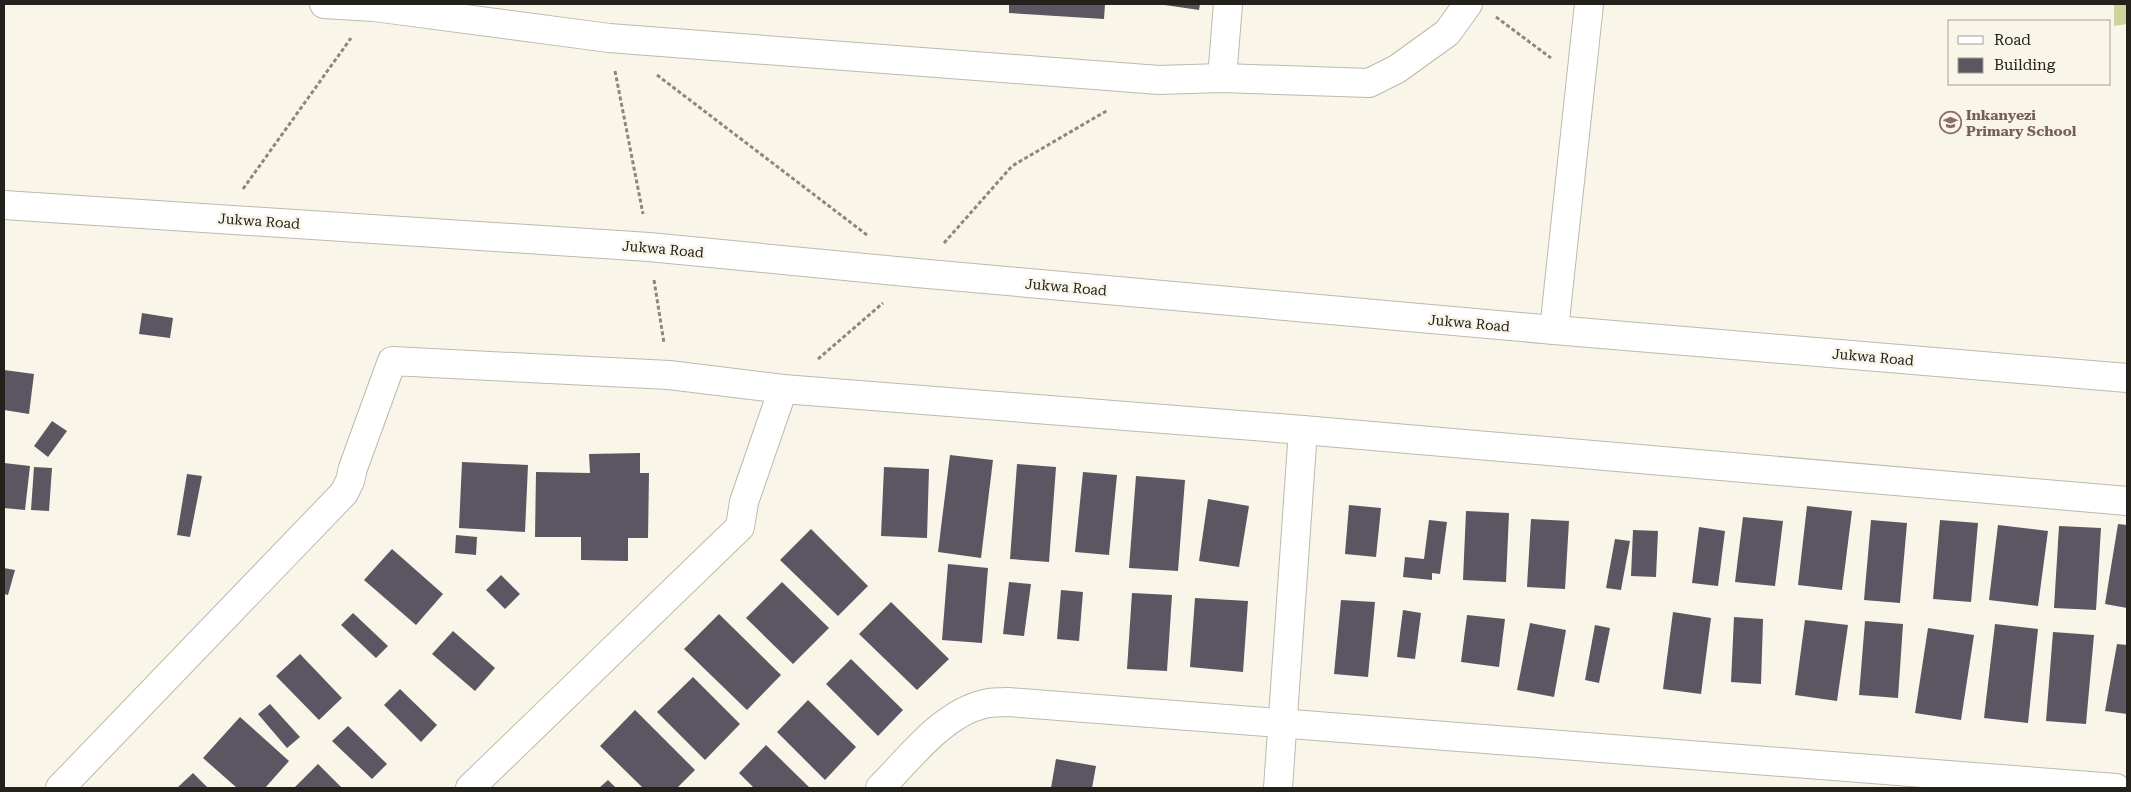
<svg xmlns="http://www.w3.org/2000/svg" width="2131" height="792" font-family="'Roboto Serif',serif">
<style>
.green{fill:#d0d39c}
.building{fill:#5a5762}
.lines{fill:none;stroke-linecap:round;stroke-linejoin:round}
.minor-casing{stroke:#bdb9ad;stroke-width:30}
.tertiary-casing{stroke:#bdb9ad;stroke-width:30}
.path{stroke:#8a887f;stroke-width:3;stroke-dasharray:4 2.5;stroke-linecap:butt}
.minor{stroke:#fff;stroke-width:28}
.tertiary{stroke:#fff;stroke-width:28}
.labels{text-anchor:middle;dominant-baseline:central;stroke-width:5;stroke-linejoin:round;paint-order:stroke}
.education-label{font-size:14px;font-weight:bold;fill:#785e54;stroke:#faf5e9;text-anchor:start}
.street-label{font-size:14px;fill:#22211c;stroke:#faf5e9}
</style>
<rect width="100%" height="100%" fill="#faf5e9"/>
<path class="green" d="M2114,4H2127V24L2114,26Z"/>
<g class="building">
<path d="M1009,4H1105L1104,19L1009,13Z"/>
<path d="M1158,4H1200L1199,10Z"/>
<path d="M142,313L173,318L170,338L139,334Z"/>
<path d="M4,370L34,374L29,414L4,410Z"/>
<path d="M52,421L67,431L48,457L34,446Z"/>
<path d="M640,453V473H649L648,538H628V561L581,560V537H535L536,472L590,473L589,454Z"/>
<path d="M950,455L993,460L981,558L938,552Z"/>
<path d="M462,462L528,465L525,532L459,528Z"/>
<path d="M4,463L30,466L25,510L4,508Z"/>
<path d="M1017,464L1056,467L1049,562L1010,559Z"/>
<path d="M34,467L52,468L49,511L31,510Z"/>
<path d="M884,467L929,469L927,538L881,536Z"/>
<path d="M1083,472L1117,475L1109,555L1075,552Z"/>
<path d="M187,474L202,476L190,537L177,535Z"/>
<path d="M1136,476L1185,480L1178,571L1129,568Z"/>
<path d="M1208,499L1249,506L1239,567L1199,561Z"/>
<path d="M1349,505L1381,508L1376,557L1345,554Z"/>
<path d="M1807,506L1852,511L1842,590L1798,585Z"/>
<path d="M1466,511L1509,513L1506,582L1463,580Z"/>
<path d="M1743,517L1783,521L1775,586L1735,582Z"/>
<path d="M1531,519L1569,521L1565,589L1527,587Z"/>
<path d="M1429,520L1447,522L1440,574L1432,573V580L1403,577L1405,557L1424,559Z"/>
<path d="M1871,520L1907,523L1900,603L1864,600Z"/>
<path d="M1940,520L1978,523L1971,602L1933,599Z"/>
<path d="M2118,524L2127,525V608L2105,604Z"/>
<path d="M1998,525L2048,531L2038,606L1989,600Z"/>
<path d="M2059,526L2101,528L2096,610L2054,608Z"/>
<path d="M1699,527L1725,531L1718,586L1692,583Z"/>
<path d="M811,529L868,586L838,616L780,560Z"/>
<path d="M1633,530L1658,531L1656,577L1631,576Z"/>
<path d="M456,535L477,537L476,555L455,553Z"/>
<path d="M1615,539L1630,541L1621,590L1606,588Z"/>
<path d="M392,549L443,594L416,625L364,580Z"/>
<path d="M948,564L988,568L982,643L942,640Z"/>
<path d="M4,568L15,570L8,595L4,594Z"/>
<path d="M501,575L520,594L505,609L486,590Z"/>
<path d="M782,582L829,628L793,664L746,618Z"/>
<path d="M1009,582L1031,584L1024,636L1003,634Z"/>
<path d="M1061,590L1083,592L1079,641L1057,639Z"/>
<path d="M1132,593L1172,595L1167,671L1127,669Z"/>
<path d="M1195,598L1248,601L1243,672L1190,667Z"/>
<path d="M1341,600L1375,602L1368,677L1334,674Z"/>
<path d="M891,602L949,659L917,690L859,634Z"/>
<path d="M1403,610L1421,613L1415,659L1397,657Z"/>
<path d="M1673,612L1711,618L1701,694L1663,689Z"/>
<path d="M353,613L388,646L376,658L341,625Z"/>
<path d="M719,614L781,675L747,710L684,649Z"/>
<path d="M1467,615L1505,619L1499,667L1461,662Z"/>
<path d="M1734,617L1763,619L1761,684L1731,682Z"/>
<path d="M1805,620L1848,625L1837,701L1795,695Z"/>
<path d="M1865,621L1903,624L1898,698L1859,695Z"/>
<path d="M1530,623L1566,630L1554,697L1517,690Z"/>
<path d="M1995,624L2038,629L2028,723L1984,718Z"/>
<path d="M1595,625L1610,628L1599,683L1585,680Z"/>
<path d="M1928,628L1974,635L1961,720L1915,713Z"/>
<path d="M453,631L495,668L475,691L432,654Z"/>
<path d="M2053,632L2094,635L2086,724L2046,721Z"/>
<path d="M2117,644L2127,645V714L2105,711Z"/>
<path d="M300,654L342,698L319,720L276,676Z"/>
<path d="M851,659L903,710L878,736L826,684Z"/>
<path d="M693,677L740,724L705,760L657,712Z"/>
<path d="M400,689L437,725L421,742L384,705Z"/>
<path d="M808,700L856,747L825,780L777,732Z"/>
<path d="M270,704L300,737L287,748L258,714Z"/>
<path d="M635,710L695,770L677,788H643L600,746Z"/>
<path d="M240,717L289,761L265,788H237L203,758Z"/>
<path d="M348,726L387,764L372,779L332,741Z"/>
<path d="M766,745L810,788H754L739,773Z"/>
<path d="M1056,759L1096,766L1092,788H1051Z"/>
<path d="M318,764L342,788L295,787Z"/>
<path d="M193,773L208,788H177Z"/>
<path d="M608,780L616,788H599Z"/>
</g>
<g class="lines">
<defs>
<g id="minor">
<path d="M324,4L374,7L609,38L1159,80L1222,78L1369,83L1397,69L1447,33L1468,4"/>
<path d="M1222,78L1228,4"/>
<path d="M60,788L344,493L350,481L353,468L392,361L669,375L783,389L1303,430L2127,501"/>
<path d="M470,788L740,527L744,502L783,389"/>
<path d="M880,788C910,758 942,714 984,704C992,702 1000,702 1008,702L2116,788"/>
<path d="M1278,788L1303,430"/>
</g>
<g id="tertiary">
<path d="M4,205L649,247L917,273L1554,330L2127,378"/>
<path d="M1554,330L1589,4"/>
</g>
</defs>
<use href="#minor" class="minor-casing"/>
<use href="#tertiary" class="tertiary-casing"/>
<g class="path">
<path d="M1496,17L1551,58"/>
<path d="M615,71L643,214"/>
<path d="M657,75L867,235"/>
<path d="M243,189L351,38"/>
<path d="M944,243L1012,166L1108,110"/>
<path d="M654,280L664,343"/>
<path d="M818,359L883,303"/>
</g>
<use href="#minor" class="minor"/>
<use href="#tertiary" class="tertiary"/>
</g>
<defs>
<symbol id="school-ring" viewBox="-11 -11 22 22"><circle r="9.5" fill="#faf5e9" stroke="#8d6e63" stroke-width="1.5"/><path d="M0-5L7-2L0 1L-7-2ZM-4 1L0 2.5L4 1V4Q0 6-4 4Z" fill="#8d6e63"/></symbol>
</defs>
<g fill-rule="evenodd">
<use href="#school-ring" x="1938" y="110" width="25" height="25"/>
</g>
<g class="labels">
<g class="education-label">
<text x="1966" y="115">Inkanyezi<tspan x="1966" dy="16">Primary School</tspan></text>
</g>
<g class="street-label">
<text transform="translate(259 221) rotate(4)">Jukwa Road</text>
<text transform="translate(663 249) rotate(5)">Jukwa Road</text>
<text transform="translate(1066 287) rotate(5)">Jukwa Road</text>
<text transform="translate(1469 323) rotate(5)">Jukwa Road</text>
<text transform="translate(1873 357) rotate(5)">Jukwa Road</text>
</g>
</g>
<rect width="2131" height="792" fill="none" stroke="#22211c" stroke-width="10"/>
<rect x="1948" y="20" width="162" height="65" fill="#faf5e9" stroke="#a4a097"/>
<rect x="1958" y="36" width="25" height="8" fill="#ffffff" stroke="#a4a097"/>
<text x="1994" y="45" font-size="15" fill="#22211c">Road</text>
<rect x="1958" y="58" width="25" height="15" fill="#5a5762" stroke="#a4a097"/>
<text x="1994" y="70" font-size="15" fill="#22211c">Building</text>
</svg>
